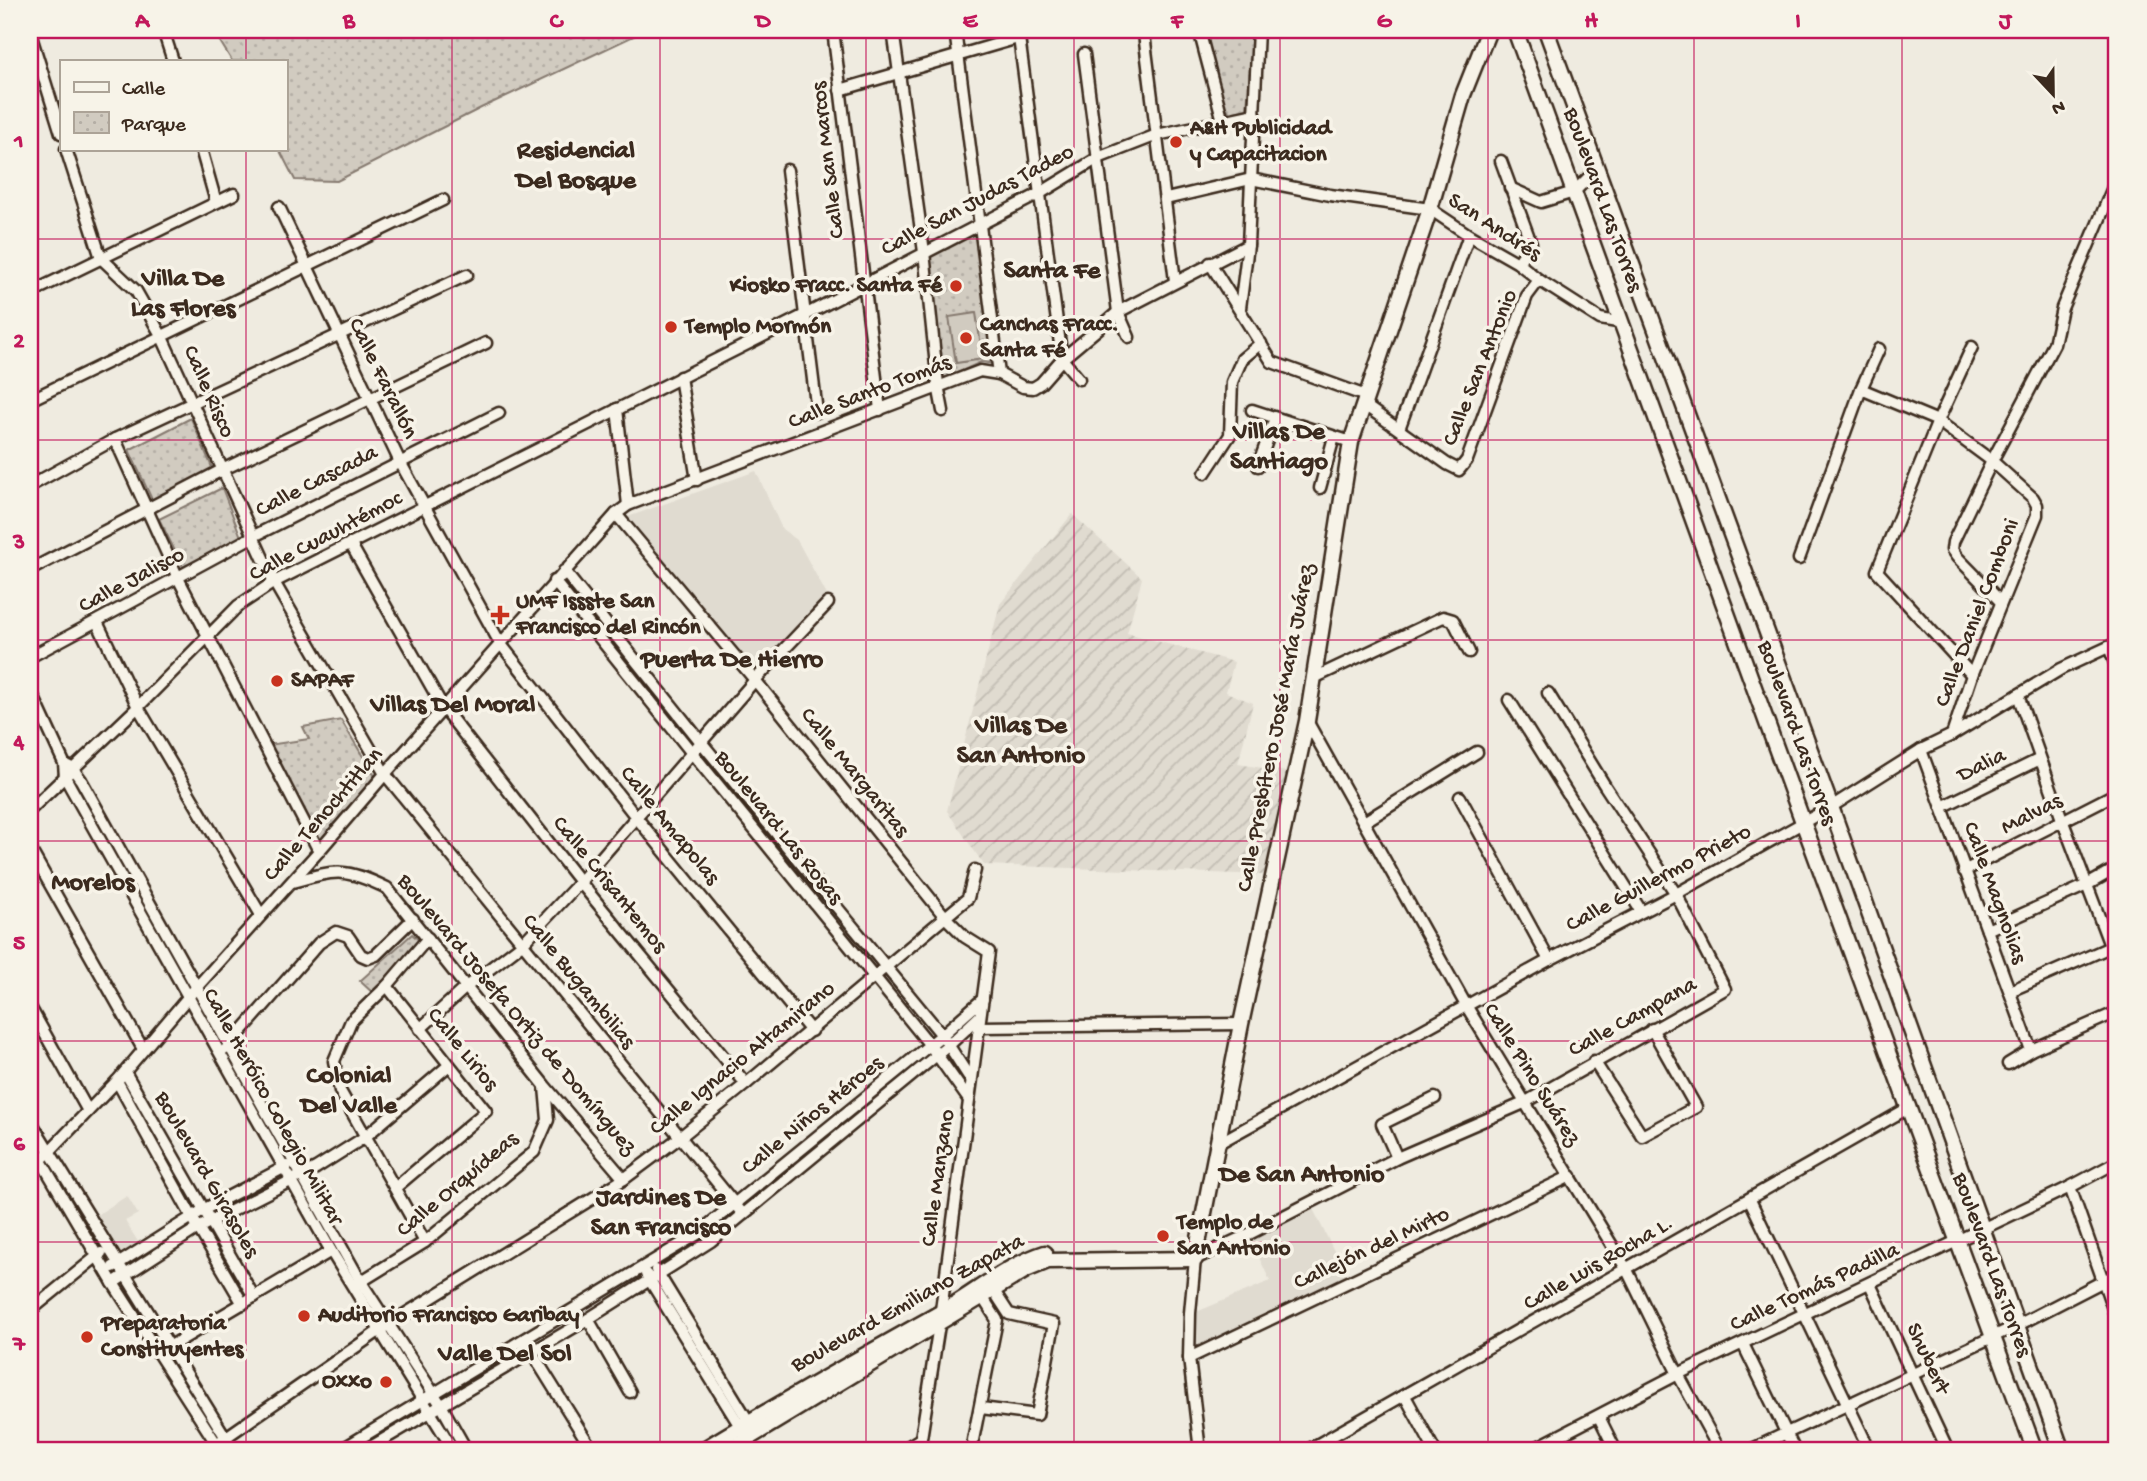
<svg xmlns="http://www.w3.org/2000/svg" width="2147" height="1481" font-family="'Gochi Hand',sans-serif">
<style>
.built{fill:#e0dbd0}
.industrial{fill:url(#industrial-furrows)}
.park{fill:url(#park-dots);stroke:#867a6f;stroke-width:2}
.pitch{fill:#d1cbc0;stroke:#867a6f;stroke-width:2}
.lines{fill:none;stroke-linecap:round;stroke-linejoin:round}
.street-casing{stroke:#3b2a1e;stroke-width:15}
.secondary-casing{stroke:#3b2a1e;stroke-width:19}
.street{stroke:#f7f3e8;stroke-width:10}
.secondary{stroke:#f7f3e8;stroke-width:14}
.grid{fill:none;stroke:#c2185b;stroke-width:2;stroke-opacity:0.55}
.poi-dot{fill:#c8321e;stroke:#f7f3e8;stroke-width:2.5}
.labels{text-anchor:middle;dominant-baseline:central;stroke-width:7;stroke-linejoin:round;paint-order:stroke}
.poi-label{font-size:23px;font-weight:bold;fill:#3b2a1e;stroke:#f7f3e8;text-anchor:start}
.street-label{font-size:23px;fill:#3b2a1e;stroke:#f7f3e8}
.quarter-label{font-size:26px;font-weight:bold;fill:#3b2a1e;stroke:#f7f3e8}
.neatline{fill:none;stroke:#c2185b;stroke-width:2.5}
.grid-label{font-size:23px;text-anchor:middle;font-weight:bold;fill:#c2185b}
</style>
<defs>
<pattern id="industrial-furrows" width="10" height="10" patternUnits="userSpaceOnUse" patternTransform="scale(1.75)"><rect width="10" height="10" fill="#e0dbd0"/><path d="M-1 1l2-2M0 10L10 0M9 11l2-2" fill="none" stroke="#c1bcb2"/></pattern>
<pattern id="park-dots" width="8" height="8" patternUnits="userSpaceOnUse" patternTransform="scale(1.75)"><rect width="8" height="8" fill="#d1cbc0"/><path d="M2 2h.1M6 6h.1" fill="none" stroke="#b4aea5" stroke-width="1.8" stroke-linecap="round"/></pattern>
</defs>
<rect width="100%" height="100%" fill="#efebe0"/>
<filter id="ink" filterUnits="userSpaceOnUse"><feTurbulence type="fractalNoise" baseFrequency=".0143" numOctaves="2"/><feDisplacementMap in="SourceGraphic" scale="14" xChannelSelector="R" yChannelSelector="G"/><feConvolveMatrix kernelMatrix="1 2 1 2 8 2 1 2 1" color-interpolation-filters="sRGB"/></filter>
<g filter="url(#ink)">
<g class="built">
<path d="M756,471L782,529L797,540L828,597L755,672L625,518Z"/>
<path d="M127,1196L138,1214L125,1221L142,1248L119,1262L92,1218Z"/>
<path d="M1311,1205L1348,1279L1195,1350L1194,1313L1270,1281L1249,1236Z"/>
</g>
<path class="industrial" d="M1072,514L1142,578L1127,633L1234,662L1226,692L1253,703L1238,764L1287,772L1266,875L984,865L947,811L1000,604Z"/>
<g class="park">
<path d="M213,30H641L642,32L481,108L337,181L295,180L279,149H285V61H232Z"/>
<path d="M1206,30H1253L1247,109L1230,113L1220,99Z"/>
<path d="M977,232L996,364L981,362L942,380L928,256Z"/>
<path d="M191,418L214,472L154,504L129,450Z"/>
<path d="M222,488L241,537L183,567L159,519Z"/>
<path d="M341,720L376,778L320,846L268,745L309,739L303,727Z"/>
<path d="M412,934L422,943L375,995L360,981Z"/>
</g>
<path class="pitch" d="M976,313L983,359L956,363L949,317Z"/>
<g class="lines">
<defs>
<g id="street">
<path d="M163,30L173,61"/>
<path d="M833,30L880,410"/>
<path d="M893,30L924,252L938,385L943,411"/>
<path d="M955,30L999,374"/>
<path d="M1018,30L1062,359"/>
<path d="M1156,30L1144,34L1175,281"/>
<path d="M1199,30L1223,121"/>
<path d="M30,33L61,133"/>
<path d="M1084,54L1118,312L1129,337"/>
<path d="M840,90L1018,38"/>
<path d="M66,149L101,258L136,291L161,335L274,582L385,774L742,1213"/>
<path d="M201,149L216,202"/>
<path d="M1501,161L1531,243L1518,263"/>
<path d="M787,170L817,412"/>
<path d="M1510,188L1541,202L1574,192L1597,169"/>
<path d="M1166,199L1251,179L1330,195L1430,209L1469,235L1518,263L1539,280L1600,319L1623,323"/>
<path d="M279,207L400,462L500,643L636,817L811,1031"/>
<path d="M1210,263L1272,362L1366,396"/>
<path d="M30,293L234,194"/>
<path d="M1240,308L1248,245L1258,30"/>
<path d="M1062,359L1079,379"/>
<path d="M680,377L697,480"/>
<path d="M1861,389L1938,421L1992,461L2033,498L2037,505V515L1972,675L1952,735"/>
<path d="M30,400L443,200"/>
<path d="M1363,404L1447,464L1459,470L1467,460L1527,296L1539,280"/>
<path d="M617,409L628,505"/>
<path d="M1252,410L1351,442"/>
<path d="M1399,429L1469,235"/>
<path d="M115,439L178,578L319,851"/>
<path d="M1258,466L1275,418"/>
<path d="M1205,473L1230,435L1232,382L1242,359L1261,343"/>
<path d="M30,486L115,439L467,275"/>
<path d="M1320,488L1334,437"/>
<path d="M616,514L755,680L946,918L965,937L989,952L939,1325L919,1451"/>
<path d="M350,543L444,709L580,882L746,1084"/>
<path d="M1799,559L1861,389L1879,349"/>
<path d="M30,570L222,470L486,343"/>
<path d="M564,571L701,742L942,1035L971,1080"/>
<path d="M554,581L692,753L930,1045L969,1100"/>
<path d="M2001,602L1957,557L1952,550L1953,542L1992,461L2054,344L2062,308L2117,178"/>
<path d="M97,622L138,707L261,915"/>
<path d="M2109,647L2117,668"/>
<path d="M30,657L252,537L499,413"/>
<path d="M1972,675L1877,571L1938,421L1972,347"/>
<path d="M1314,678L1443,617L1453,620L1469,652"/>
<path d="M30,689L64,763L65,777L71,788L331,1251L454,1451"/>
<path d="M2018,695L2063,822L2117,964"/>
<path d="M1509,700L1641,911"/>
<path d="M1307,721L1467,1007L1627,1270L1678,1374L1720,1451"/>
<path d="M1921,750L2031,1050"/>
<path d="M68,766L73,769L81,780L361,1282L441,1405L467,1451"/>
<path d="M1460,797L1549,960"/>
<path d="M1942,807L2040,759"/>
<path d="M30,810L138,707L238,606L274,582L805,315L1039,194L1098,158L1157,135L1255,114"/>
<path d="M1364,822L1477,752"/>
<path d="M30,849L143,1049"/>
<path d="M1964,871L2117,793"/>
<path d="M292,882C336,870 344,867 387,888L545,1086L624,1179"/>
<path d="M1987,930L2087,885L2117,868"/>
<path d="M387,986L486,1111L395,1188"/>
<path d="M2010,991L2117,944"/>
<path d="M30,1007L88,1111"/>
<path d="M979,1027L1241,1024"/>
<path d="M420,1029L466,987L522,944L580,882L755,680L828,603"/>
<path d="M226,1049L319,943L336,932L348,936L361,955L368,958L376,955L413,919"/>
<path d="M1594,1061L1642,1136L1696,1107L1652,1029"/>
<path d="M2008,1064L2031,1050L2117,1012"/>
<path d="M125,1072L254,1297"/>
<path d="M117,1081L192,1217L243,1304"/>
<path d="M30,1120L234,1451"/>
<path d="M30,1142L113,1283L221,1451"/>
<path d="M1217,1144L1549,960L1676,894L1831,807L1921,750L1952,735L2061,669L2117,643"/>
<path d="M1397,1158L1382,1124L1435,1098"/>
<path d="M30,1167L41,1160L117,1081L195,989L319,851L385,774L616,514L628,505L980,371L999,374L1023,387L1033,388L1041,383L1062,359L1118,312L1248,245"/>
<path d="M2070,1187L2117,1320"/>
<path d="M1750,1200L1870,1451"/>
<path d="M425,1242L340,1091L334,1061L351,1021L387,986L428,938"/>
<path d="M113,1267L203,1210L287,1166"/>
<path d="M656,1270L752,1427"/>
<path d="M646,1274L743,1431"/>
<path d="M113,1283L198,1228L316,1168L365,1137L448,1066"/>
<path d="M357,1284L425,1242L534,1152L548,1120L545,1087"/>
<path d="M1870,1284L1948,1451"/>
<path d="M30,1311L101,1253"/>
<path d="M588,1319L630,1392"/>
<path d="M524,1340L593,1451"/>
<path d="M1743,1344L1795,1451"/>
<path d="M169,1347L331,1251"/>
<path d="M1189,1358L1571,1176"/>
<path d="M1405,1396L1435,1451"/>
<path d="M981,1408L1037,1415L1054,1324L1009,1314L994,1291"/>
<path d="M1599,1417L1616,1451"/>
<path d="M973,1440L997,1320L983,1298"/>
<path d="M30,1447L33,1451"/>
<path d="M206,1451L389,1324L624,1179L679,1138L746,1084L968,898L975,870"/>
<path d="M339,1451L696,1235L942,1035L983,999"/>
<path d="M364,1451L588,1319L711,1241L949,1045L980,1016"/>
<path d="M901,1451L920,1439"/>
<path d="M1200,1451L1189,1358L1190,1313L1195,1259L1247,1235L1397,1158L1524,1103L1725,989L1676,894L1605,786L1548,693"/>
<path d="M1306,1451L1910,1107"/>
<path d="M1530,1451L1678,1374L2070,1187L2117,1162"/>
<path d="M1748,1451L2016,1326L2117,1274"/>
</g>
<g id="secondary">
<path d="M1515,30L1803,822L2035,1451"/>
<path d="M1546,30L1831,807L2062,1451"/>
<path d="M701,1451C779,1403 858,1359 938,1314C974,1294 1005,1266 1045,1253"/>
<path d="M727,1451L1026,1270L1048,1261L1195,1259L1241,1024L1307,721L1351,442L1430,209L1463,95L1489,30"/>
</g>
</defs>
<use href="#street" class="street-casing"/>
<use href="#secondary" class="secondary-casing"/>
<use href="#street" class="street"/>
<use href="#secondary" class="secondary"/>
</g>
</g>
<path class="grid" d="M246,30V61M452,30V1451M660,30V1451M866,30V1451M1074,30V1451M1280,30V1451M1488,30V1451M1694,30V1451M1902,30V1451M246,149V1451M30,239H2117M30,440H2117M30,640H2117M30,841H2117M30,1041H2117M30,1242H2117"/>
<g class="poi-dot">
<circle cx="1176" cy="142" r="7"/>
<circle cx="956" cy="286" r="7"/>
<circle cx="671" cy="327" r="7"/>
<circle cx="966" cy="338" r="7"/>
<path d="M496.5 604.5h7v7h7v7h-7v7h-7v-7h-7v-7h7z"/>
<circle cx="277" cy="681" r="7"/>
<circle cx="1163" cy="1236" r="7"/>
<circle cx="304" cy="1316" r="7"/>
<circle cx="87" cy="1337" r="7"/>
<circle cx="386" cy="1382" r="7"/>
</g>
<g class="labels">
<g class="poi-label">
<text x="1190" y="129">A&amp;H Publicidad<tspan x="1190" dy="26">y Capacitacion</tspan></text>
<text x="942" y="286" text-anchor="end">Kiosko Fracc. Santa Fé</text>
<text x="980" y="325">Canchas Fracc.<tspan x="980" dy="26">Santa Fé</tspan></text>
<text x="685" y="327">Templo Mormón</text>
<text x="516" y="602">UMF Issste San<tspan x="516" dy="26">Francisco del Rincón</tspan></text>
<text x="291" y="681">SAPAF</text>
<text x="1177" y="1223">Templo de<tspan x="1177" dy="26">San Antonio</tspan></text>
<text x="318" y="1316">Auditorio Francisco Garibay</text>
<text x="101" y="1324">Preparatoria<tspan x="101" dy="26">Constituyentes</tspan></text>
<text x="372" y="1382" text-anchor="end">Oxxo</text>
</g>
<g class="street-label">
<text transform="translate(829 160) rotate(-97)">Calle San Marcos</text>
<text transform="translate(1602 200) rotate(70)">Boulevard Las Torres</text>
<text transform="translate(978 201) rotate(-28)">Calle San Judas Tadeo</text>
<text transform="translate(1494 228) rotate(33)">San Andrés</text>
<text transform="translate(1481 368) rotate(-68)">Calle San Antonio</text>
<text transform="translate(382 379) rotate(64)">Calle Farallón</text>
<text transform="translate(208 392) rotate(66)">Calle Risco</text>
<text transform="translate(870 393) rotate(-21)">Calle Santo Tomás</text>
<text transform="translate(317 482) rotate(-27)">Calle Cascada</text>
<text transform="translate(326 537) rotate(-28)">Calle Cuauhtémoc</text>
<text transform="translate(132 581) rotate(-28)">Calle Jalisco</text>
<text transform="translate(1978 613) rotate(-69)">Calle Daniel Comboni</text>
<text transform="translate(1277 728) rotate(-79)">Calle Presbítero José María Juárez</text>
<text transform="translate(1796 733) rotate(70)">Boulevard Las Torres</text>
<text transform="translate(1982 766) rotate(-26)">Dalia</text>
<text transform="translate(854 773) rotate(51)">Calle Margaritas</text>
<text transform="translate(324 815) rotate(-49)">Calle Tenochtitlan</text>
<text transform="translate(2032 815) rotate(-27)">Malvas</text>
<text transform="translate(669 826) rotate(51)">Calle Amapolas</text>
<text transform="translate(778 828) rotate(51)">Boulevard Las Rosas</text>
<text transform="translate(1659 879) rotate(-28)">Calle Guillermo Prieto</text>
<text transform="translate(609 885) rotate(51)">Calle Crisantemos</text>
<text transform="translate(1994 893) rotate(70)">Calle Magnolias</text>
<text transform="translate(578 982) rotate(51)">Calle Bugambilias</text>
<text transform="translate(516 1015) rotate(50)">Boulevard Josefa Ortiz de Domínguez</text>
<text transform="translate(1633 1018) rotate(-29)">Calle Campana</text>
<text transform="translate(462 1050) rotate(51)">Calle Lirios</text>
<text transform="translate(743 1059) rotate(-39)">Calle Ignacio Altamirano</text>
<text transform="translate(1531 1075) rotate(58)">Calle Pino Suárez</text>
<text transform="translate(272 1107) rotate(61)">Calle Heróico Colegio Militar</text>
<text transform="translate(813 1116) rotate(-39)">Calle Niños Héroes</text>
<text transform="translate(206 1175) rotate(60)">Boulevard Girasoles</text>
<text transform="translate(939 1178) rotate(-82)">Calle Manzano</text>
<text transform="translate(458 1185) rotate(-40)">Calle Orquídeas</text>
<text transform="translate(1372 1249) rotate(-25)">Callejón del Mirto</text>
<text transform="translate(1599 1264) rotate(-30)">Calle Luis Rocha L.</text>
<text transform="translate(1991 1265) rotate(70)">Boulevard Las Torres</text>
<text transform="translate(1815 1288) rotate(-25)">Calle Tomás Padilla</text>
<text transform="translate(908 1304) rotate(-29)">Boulevard Emiliano Zapata</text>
<text transform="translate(1927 1359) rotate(65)">Shubert</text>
</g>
<g class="quarter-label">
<text x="576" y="152">Residencial<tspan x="576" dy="30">Del Bosque</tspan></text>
<text x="1052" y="272">Santa Fe</text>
<text x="183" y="280">Villa De<tspan x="183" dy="30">Las Flores</tspan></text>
<text x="1279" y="433">Villas De<tspan x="1279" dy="30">Santiago</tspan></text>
<text x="732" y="661">Puerta De Hierro</text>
<text x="453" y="706">Villas Del Moral</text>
<text x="1021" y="727">Villas De<tspan x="1021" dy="30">San Antonio</tspan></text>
<text x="93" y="884">Morelos</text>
<text x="349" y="1077">Colonial<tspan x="349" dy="30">Del Valle</tspan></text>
<text x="1302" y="1176">De San Antonio</text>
<text x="661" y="1199">Jardines De<tspan x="661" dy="30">San Francisco</tspan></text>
<text x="505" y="1355">Valle Del Sol</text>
</g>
</g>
<rect width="2147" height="1481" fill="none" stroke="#f7f3e8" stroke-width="77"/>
<rect x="60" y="60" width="228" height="91" fill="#f7f3e8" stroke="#aca397" stroke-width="2"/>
<rect x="74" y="82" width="35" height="10" fill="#f7f3e8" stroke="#aca397" stroke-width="2"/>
<text x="122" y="94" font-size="21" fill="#3b2a1e">Calle</text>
<rect x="74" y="112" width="35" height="21" fill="url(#park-dots)" stroke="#aca397" stroke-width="2"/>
<text x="122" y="130" font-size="21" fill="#3b2a1e">Parque</text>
<g transform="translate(2053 94) rotate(158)" stroke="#f7f3e8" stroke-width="5" paint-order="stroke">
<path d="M0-5L12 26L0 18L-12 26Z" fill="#3b2a1e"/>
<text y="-10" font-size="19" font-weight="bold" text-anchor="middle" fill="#3b2a1e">N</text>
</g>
<rect x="38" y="38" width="2070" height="1404" class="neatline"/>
<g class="grid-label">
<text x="142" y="27">A</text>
<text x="349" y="27">B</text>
<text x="556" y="27">C</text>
<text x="763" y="27">D</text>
<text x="970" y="27">E</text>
<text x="1177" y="27">F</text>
<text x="1384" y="27">G</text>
<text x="1591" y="27">H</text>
<text x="1798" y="27">I</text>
<text x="2005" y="27">J</text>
<text x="19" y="147">1</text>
<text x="19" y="347">2</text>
<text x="19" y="548">3</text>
<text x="19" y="748">4</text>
<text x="19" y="949">5</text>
<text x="19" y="1150">6</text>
<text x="19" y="1350">7</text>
</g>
</svg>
